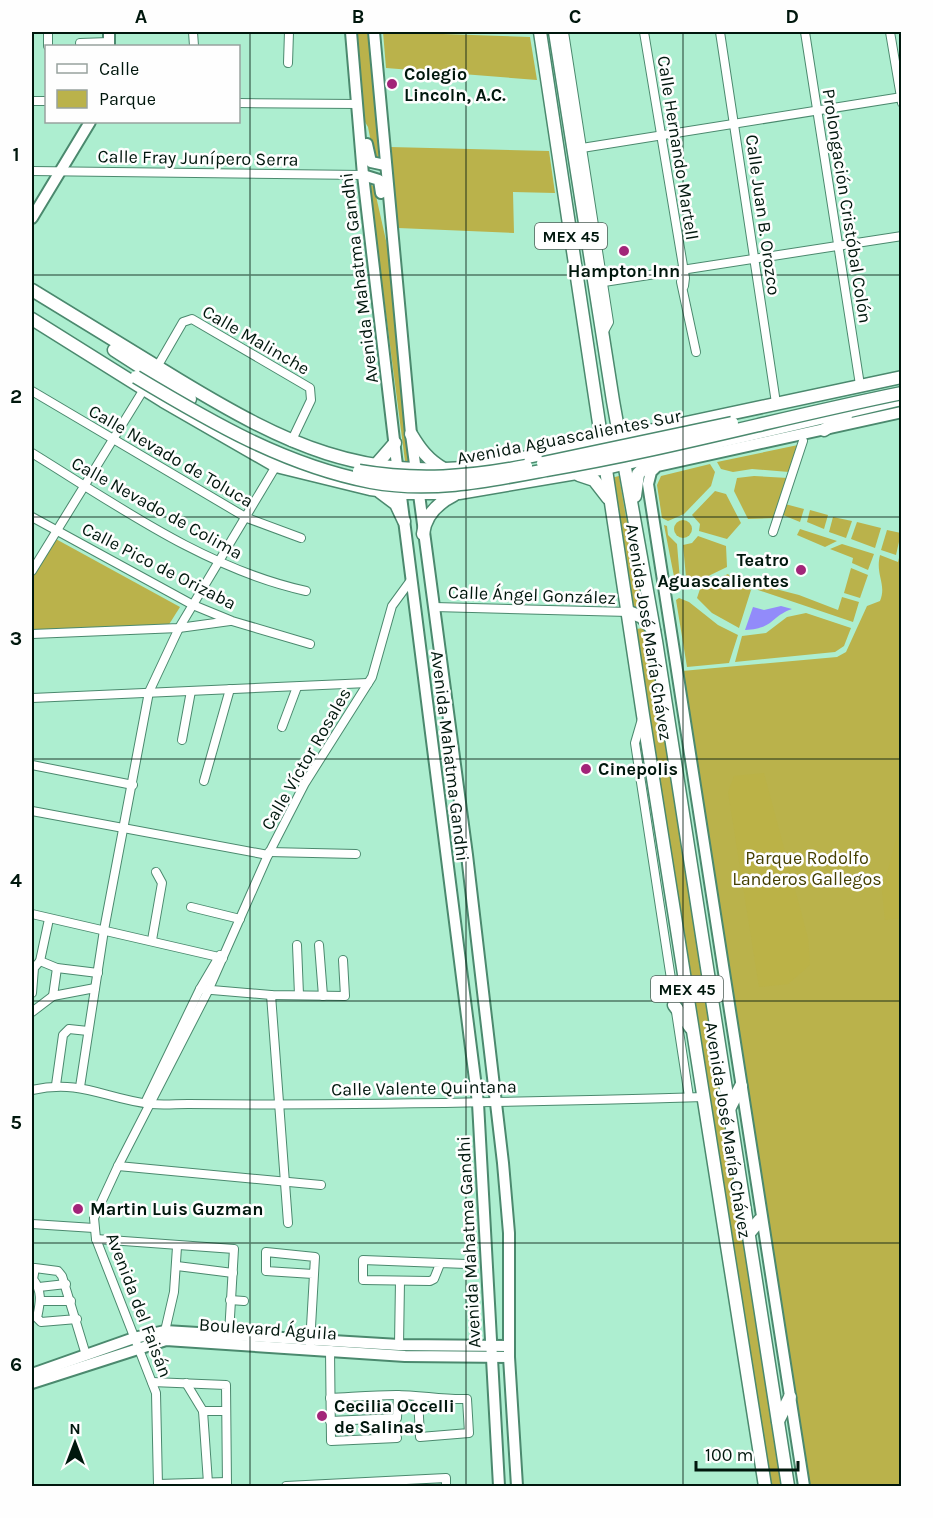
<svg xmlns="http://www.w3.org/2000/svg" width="933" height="1518" font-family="Karla,sans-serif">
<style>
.green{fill:#bab24b}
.forest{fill:#bbb247}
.water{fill:#928bfa}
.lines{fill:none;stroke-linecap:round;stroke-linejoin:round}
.street-casing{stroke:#4b896e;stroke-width:10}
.secondary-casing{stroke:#4b896e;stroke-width:14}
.primary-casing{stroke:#4b896e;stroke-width:15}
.street{stroke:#fff;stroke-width:8}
.secondary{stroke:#fff;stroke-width:10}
.primary{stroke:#fff;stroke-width:12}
.primary-bridge-casing{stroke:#4b896e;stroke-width:15;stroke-linecap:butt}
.primary-bridge{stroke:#fff;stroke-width:12}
.grid{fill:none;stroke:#00170d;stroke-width:1.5;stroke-opacity:0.55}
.poi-dot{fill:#a22579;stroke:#fefefe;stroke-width:2}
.labels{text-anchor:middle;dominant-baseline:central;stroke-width:5;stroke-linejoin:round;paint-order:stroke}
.shield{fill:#fefefe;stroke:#4c5c55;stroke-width:1.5}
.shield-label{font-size:16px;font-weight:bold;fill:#00170d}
.poi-label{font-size:18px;font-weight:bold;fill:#00170d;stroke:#fefefe;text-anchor:start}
.street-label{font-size:18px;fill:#00170d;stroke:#fefefe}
.park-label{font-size:18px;fill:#454001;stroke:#fefefe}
.neatline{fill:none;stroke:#00170d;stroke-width:2}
.grid-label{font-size:20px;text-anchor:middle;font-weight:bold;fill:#00170d}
</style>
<rect width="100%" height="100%" fill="#adeed0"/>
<g class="green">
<path d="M357,32H370L379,158H374L368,127L362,117Z"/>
<path d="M383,32L530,37L537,80L386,68Z"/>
<path d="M390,147L549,151L555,193L513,192L514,233L398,228Z"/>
<path d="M369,183L374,187L387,245L412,463L405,461Z"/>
<path d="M798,445L789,472L752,469L733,472L721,469L717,462Z"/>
<path d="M710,464L715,472L711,486L684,514L668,521L662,518L657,485L661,476Z"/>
<path d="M619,476L626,517L641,557L651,616L630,608L611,478Z"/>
<path d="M754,476L788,478L775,518L748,519L734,491L737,478Z"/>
<path d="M715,491L726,494L741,523L727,539L699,531L700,524L692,515Z"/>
<path d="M785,504L804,509L800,522L783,515Z"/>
<path d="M810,510L828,515L824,529L807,522Z"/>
<path d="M833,517L852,521L846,538L829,532Z"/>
<circle cx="683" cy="529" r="9"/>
<path d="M857,522L881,528L875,548L851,539Z"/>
<path d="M664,525L667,526L668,535L677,544L680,580L677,592Z"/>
<path d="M800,529L837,541L825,547L797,535Z"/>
<path d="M887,530L901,533L896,555L881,550Z"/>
<path d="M698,536L726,546L727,567L698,581L686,577L683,545L692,543Z"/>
<path d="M54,538L180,607L168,626L32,631V574Z"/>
<path d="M842,544L874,554L868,570L852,563L853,558L830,549Z"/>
<path d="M901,550V1486H808L682,671L837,657L846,652L867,606L880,601C887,584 875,575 880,555L898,562Z"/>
<path d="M851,568L868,575L860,598L844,593Z"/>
<path d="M728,574L738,585L751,590L739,628L712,613L697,598L701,586Z"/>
<path d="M760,585L799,595L838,610L842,597L859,602L853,622L758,590Z"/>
<path d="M679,598L689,602L718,625L738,635L729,663L687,667L676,600Z"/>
<path d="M806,613L851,628L844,646L835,652L735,662L742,636L766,633L787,617Z"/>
<path d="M644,628L649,660L660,679L786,1486H767L636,629Z"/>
</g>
<g class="forest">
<path d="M764,773L808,938L810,965L788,984L759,987L728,792L734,776Z"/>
<path d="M901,822V918L885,920L882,891Z"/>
</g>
<path class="water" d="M781,606L792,609C771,616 774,629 745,630L753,607L764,610Z"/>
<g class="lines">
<defs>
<g id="street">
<path d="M193,32L194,46"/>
<path d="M564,32L609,322L603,333"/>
<path d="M644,32L685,278L684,286"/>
<path d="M720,32L776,403"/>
<path d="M805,32L860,385"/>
<path d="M890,32L902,103"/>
<path d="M80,43L109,42"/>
<path d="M48,46V32"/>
<path d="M288,63L289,32"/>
<path d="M32,101H46"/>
<path d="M238,103L357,104"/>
<path d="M582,148L902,97"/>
<path d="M32,171L363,175"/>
<path d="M604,282L902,236"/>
<path d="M681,282L696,352"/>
<path d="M157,367L183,322L192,319L310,388L311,400L291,442"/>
<path d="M32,391L247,518L301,538"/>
<path d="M32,453C118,506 206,569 306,591"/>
<path d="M32,517L193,605L232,621L310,644"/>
<path d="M773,532L803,441"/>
<path d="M32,571L144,389"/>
<path d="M434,607L629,612"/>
<path d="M32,634L179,628L230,621"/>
<path d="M32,698L368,683"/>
<path d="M642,719L635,743L689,1097"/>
<path d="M282,727L297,687"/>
<path d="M182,740L191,691"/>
<path d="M32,765L133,785"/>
<path d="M204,781L230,689"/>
<path d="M32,811L268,855"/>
<path d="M269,852L356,854"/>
<path d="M191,907L240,919"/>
<path d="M32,914L223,958"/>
<path d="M152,940L162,883L156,872"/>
<path d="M297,945L299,995"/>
<path d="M319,945L323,996"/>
<path d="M40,961L57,968L98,973"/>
<path d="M200,989L271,995L345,996L343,960"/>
<path d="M32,993L34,968L40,961L49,919"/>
<path d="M271,995L288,1223"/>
<path d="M53,996L57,968"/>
<path d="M32,1012L53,996L95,988"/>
<path d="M56,1085L63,1035L69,1029L88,1031"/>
<path d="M80,1087L104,930L149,692L179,628L276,466"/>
<path d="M32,1090C82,1079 105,1099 151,1104C163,1105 176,1104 188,1104C360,1106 532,1102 704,1097"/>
<path d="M145,1103L200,989L220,955"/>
<path d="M118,1166L321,1185"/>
<path d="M32,1224L94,1228"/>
<path d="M96,1239L234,1249L229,1334"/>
<path d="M440,1264L434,1279L430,1281L363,1280V1260L466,1264"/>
<path d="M177,1266L233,1273"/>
<path d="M39,1287L66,1284"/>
<path d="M230,1300L244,1301"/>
<path d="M40,1301H71"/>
<path d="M77,1319L41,1322L37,1318C40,1303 43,1292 33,1279L35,1268L58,1271L62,1276L86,1355"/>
<path d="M165,1331L174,1292L177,1247"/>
<path d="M310,1344L315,1257L266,1252V1271L313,1274"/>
<path d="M399,1345L400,1281"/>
<path d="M330,1350L331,1441L397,1438"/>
<path d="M152,1382L226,1385L227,1486"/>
<path d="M186,1383L203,1411L208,1483"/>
<path d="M330,1398C352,1397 374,1395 396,1395C420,1395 443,1400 467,1399L469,1433L420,1437L418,1397"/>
<path d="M203,1411H224"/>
<path d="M330,1421L397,1418L398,1395"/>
<path d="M158,1484L227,1482"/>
<path d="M158,1486L156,1393L96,1239L94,1218L118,1166L208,991L268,855L305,783L372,677L392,606L411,580"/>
<path d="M286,1486L446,1478V1486"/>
</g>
<g id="secondary">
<path d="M109,32V46"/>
<path d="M351,32L363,175L396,457L478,1103L499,1486"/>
<path d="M374,32L411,434L467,855L503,1163L509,1233V1357L517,1486"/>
<path d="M367,144L371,162L385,165"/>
<path d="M363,175L379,180L381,193"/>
<path d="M32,218L90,122"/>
<path d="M32,1374L134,1338L165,1331L399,1345L509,1346"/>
<path d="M32,1383L166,1340L405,1356L509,1357"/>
<path d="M804,1486L648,484L651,472L657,466L902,412"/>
</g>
<g id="primary">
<path d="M540,32L643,715L765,1486"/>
<path d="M555,32L613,401L656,641L788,1486"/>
<path d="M32,290C81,320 130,350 179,380C285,444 363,483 490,465L902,377"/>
<path d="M32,319L163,401L276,466L370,489L400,493H459L606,468L902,399"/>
<path d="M114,350L190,399"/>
<path d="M824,430L846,416"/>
<path d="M411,434C420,449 428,460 444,469"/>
<path d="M375,466L395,443"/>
<path d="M579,475L594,480L608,498"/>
<path d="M380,492L396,504L404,521"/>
<path d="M635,496L638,474L652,460"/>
<path d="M423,534C425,516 438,503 454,495"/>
<path d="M629,612L642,617L654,631"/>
<path d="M674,1005L691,1028"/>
<path d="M728,1111L741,1086"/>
<path d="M749,1233L760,1220"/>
<path d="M778,1421L790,1397"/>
</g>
</defs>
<use href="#street" class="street-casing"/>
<use href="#secondary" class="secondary-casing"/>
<use href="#primary" class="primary-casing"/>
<use href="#street" class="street"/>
<use href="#secondary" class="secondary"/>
<use href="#primary" class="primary"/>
<defs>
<g id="primary-bridge">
<path d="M136,377C211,422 284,465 371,482C431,493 488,481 546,470C666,450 783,417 902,393"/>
<path d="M543,463L732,423"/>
<path d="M359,471C417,481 470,477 526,466"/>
</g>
</defs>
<use href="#primary-bridge" class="primary-bridge-casing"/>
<use href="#primary-bridge" class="primary-bridge"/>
</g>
<path class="grid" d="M250,32V1486M466,32V1486M683,32V1486M32,275H902M32,517H902M32,759H902M32,1001H902M32,1243H902"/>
<g class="poi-dot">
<circle cx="392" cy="84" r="6"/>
<circle cx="624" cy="251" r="6"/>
<circle cx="801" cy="570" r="6"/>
<circle cx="586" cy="769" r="6"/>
<circle cx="78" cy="1209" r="6"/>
<circle cx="322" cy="1416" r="6"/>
</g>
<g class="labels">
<g class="shield">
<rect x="535" y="223" width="72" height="26" rx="4.5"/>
<rect x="651" y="976" width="72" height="26" rx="4.5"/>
</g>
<g class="shield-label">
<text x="571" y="236">MEX 45</text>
<text x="687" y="989">MEX 45</text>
</g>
<g class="poi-label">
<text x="404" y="74">Colegio<tspan x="404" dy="21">Lincoln, A.C.</tspan></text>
<text x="624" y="271" text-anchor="middle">Hampton Inn</text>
<text x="789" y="560" text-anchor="end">Teatro<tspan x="789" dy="21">Aguascalientes</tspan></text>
<text x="598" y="769">Cinepolis</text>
<text x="90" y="1209">Martin Luis Guzman</text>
<text x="334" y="1406">Cecilia Occelli<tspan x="334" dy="21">de Salinas</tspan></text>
</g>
<g class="street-label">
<text transform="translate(678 148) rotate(81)">Calle Hernando Martell</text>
<text transform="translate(198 158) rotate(1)">Calle Fray Junípero Serra</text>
<text transform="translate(847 206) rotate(81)">Prolongación Cristóbal Colón</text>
<text transform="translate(763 215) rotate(82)">Calle Juan B. Orozco</text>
<text transform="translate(359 278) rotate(-97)">Avenida Mahatma Gandhi</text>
<text transform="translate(256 340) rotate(30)">Calle Malinche</text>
<text transform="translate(569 437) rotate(-11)">Avenida Aguascalientes Sur</text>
<text transform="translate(171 456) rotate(30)">Calle Nevado de Toluca</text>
<text transform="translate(157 508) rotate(29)">Calle Nevado de Colima</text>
<text transform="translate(159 566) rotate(27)">Calle Pico de Orizaba</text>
<text transform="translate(532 595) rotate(2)">Calle Ángel González</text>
<text transform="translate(649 632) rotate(81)">Avenida José María Chávez</text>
<text transform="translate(450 756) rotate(83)">Avenida Mahatma Gandhi</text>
<text transform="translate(306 759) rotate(-60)">Calle Víctor Rosales</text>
<text transform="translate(424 1088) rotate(-1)">Calle Valente Quintana</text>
<text transform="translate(728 1130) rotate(81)">Avenida José María Chávez</text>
<text transform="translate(469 1242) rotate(-93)">Avenida Mahatma Gandhi</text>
<text transform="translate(139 1305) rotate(69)">Avenida del Faisán</text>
<text transform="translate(268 1329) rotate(4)">Boulevard Águila</text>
</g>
<g class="park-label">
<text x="807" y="858">Parque Rodolfo<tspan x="807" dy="21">Landeros Gallegos</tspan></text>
</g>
</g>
<rect width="933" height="1518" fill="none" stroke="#fefefe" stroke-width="66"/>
<rect x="45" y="45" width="195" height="78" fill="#fefefe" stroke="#98a29e" stroke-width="1.5"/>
<rect x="57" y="64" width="30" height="9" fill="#ffffff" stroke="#98a29e" stroke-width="1.5"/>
<text x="99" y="75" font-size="18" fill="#00170d">Calle</text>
<rect x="57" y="90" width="30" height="18" fill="#bab24b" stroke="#98a29e" stroke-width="1.5"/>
<text x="99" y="105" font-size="18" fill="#00170d">Parque</text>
<g transform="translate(75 1443)" stroke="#fefefe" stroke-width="4.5" paint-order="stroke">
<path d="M0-4.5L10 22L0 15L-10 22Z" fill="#00170d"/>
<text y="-9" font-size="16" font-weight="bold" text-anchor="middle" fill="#00170d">N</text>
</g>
<path d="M696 1461v9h102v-9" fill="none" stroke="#00170d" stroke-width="3"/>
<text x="705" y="1461" font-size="18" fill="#00170d" stroke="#fefefe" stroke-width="4.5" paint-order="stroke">100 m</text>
<rect x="33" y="33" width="867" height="1452" class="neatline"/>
<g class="grid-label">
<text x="141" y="23">A</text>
<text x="358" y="23">B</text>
<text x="575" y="23">C</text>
<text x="792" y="23">D</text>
<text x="16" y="161">1</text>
<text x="16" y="403">2</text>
<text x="16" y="645">3</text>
<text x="16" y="887">4</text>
<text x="16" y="1129">5</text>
<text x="16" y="1371">6</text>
</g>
</svg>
